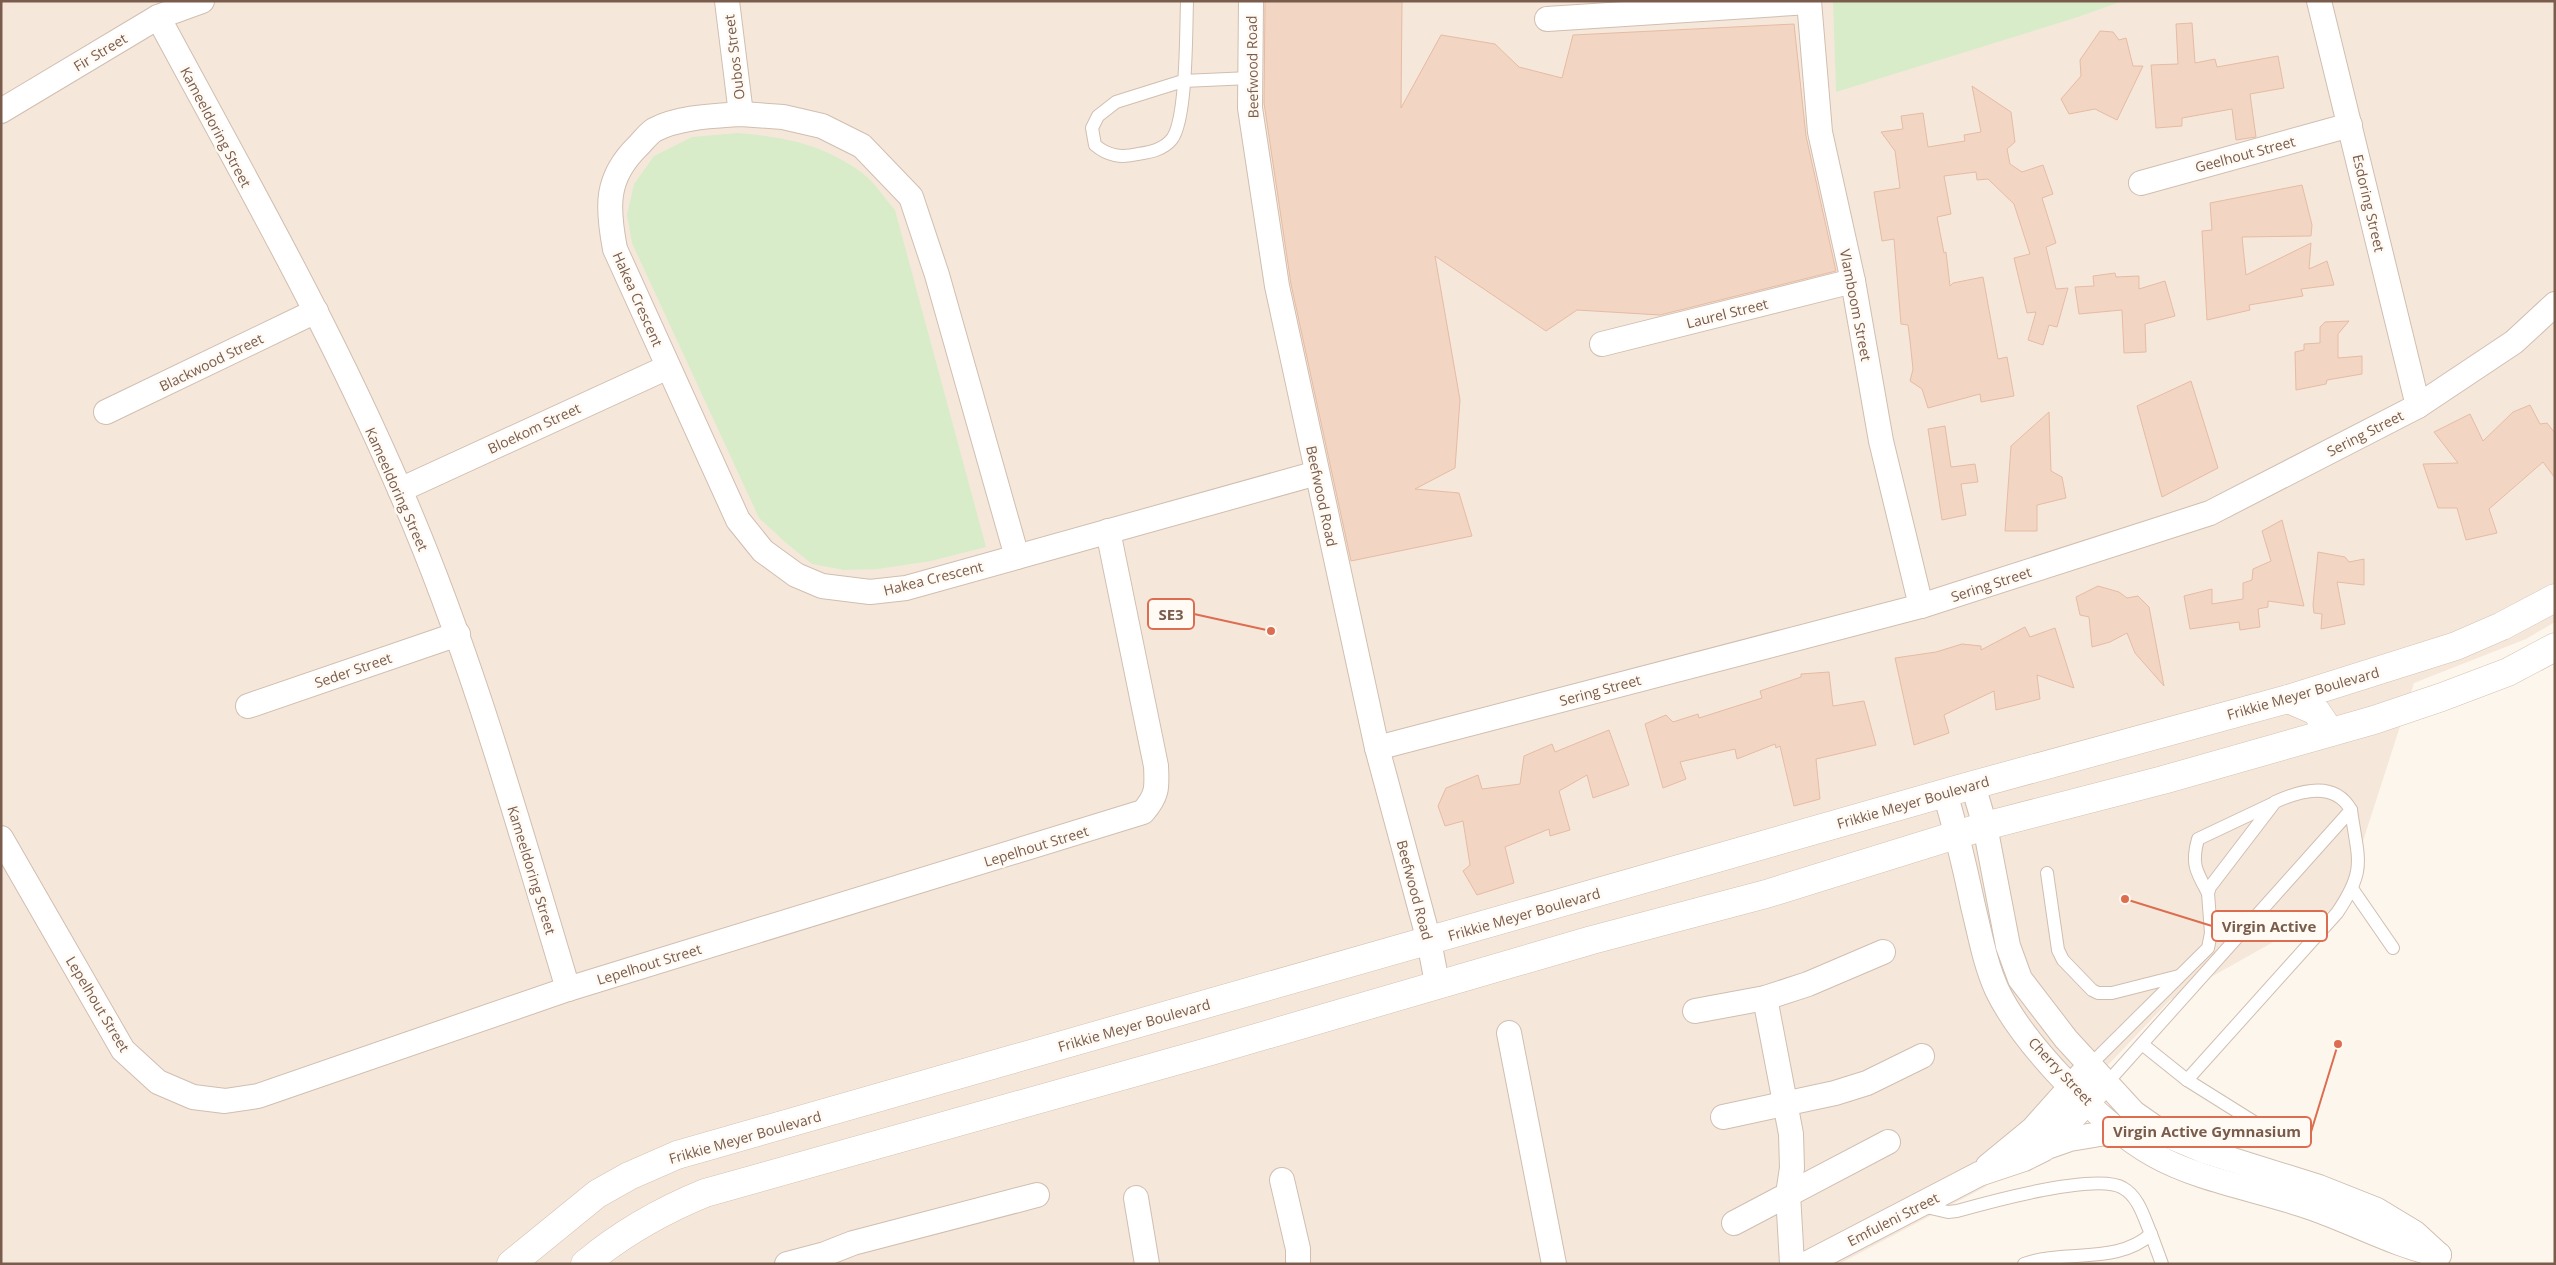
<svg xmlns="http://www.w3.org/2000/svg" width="2556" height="1265" font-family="'Open Sans',sans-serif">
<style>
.residential{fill:#f5e8da}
.green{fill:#d8ecc9}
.building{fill:#f3d5c3;stroke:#e6bba3}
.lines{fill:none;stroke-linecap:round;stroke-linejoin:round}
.lane-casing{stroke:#d1beb0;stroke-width:14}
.street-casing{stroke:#d1beb0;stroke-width:26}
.secondary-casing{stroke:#d6c0b0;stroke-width:29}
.lane{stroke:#fff;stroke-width:12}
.street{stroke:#fff;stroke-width:24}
.secondary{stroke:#fff;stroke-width:28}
.labels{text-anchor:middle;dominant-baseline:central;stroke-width:5;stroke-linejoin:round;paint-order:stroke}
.street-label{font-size:14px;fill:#7a5c4d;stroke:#fffaf3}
.leader{fill:none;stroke:#dc6d51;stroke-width:2}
.callout-dot{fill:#dc6d51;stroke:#fffaf3;stroke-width:2}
.callout{fill:#fffaf3;stroke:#dc6d51;stroke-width:2}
.callout-label{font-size:15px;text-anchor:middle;font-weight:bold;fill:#7a5c4d}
</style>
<rect width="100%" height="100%" fill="#fdf6ec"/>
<path class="residential" d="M1,1H2555V622L2526,639L2414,683L2343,903L2170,1000L2088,1086L1985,1187L1839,1264H1Z"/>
<g class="green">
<path d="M1833,1H2123L2075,18L1836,92Z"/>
<path d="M738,133C785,137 822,144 861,172C874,181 884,198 895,210L986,547L931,561L878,569L844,570L812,564L785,542L759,518L632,243L627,215L634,184L654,156L692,137Z"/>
</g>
<g class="building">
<path d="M1265,1H1402L1401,108L1441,35L1495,44L1519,67L1562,78L1573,35L1794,24L1806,136L1836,271L1660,315L1577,310L1546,331L1435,256L1460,400L1455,468L1415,489L1459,493L1472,536L1351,561L1291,284L1264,103Z"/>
<path d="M2192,23L2195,63L2215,59L2217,67L2278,56L2284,88L2250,94L2256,137L2236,140L2232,109L2182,118V126L2156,128L2151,65L2178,64L2176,24Z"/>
<path d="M2100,31L2113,32L2119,40L2126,38L2133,66H2143L2117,120L2095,109L2069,114L2061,99L2081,76L2080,60Z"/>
<path d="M1972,86L2011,112L2015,142L2007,149L2010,164L2022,172L2043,165L2053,194L2042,198L2056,243L2046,247L2056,289L2068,288L2057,327L2049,325L2043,345L2028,340L2036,312L2027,313L2014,258L2030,254L2014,204L1988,179L1977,180L1976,172L1944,176L1951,214L1937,217L1944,253L1946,252L1950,286L1953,283L1983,277L1998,359L2007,357L2014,396L1981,402L1980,394L1928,408L1922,389L1910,381L1913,369L1910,341L1908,325L1901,324L1894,239L1882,241L1874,192L1900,188L1895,151L1881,132L1903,129L1901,116L1923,113L1928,147L1965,141L1964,135L1981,132Z"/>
<path d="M2302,185L2312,225L2311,236L2242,237L2246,275L2311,243L2309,269L2327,261L2334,285L2301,289L2303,296L2249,305L2250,310L2207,320L2202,231L2212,230L2210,203Z"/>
<path d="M2115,273L2116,277L2139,276V289L2165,281L2175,316L2145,324L2146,352L2124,353L2122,310L2079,314L2075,287L2094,286L2093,276Z"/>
<path d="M2349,321L2338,334V358L2362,356V374L2327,380L2326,384L2296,390L2295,352L2304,350V344L2320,343V327L2325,322Z"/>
<path d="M2191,381L2218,468L2162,497L2137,406Z"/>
<path d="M2530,405L2540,424L2547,423L2555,433V478L2543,462L2489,509L2497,533L2466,540L2457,508H2438L2423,464L2458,463L2434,432L2470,414L2483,441L2513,412Z"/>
<path d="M2049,412L2051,471L2062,477L2066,498L2037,505V531H2005L2011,446Z"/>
<path d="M1945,426L1951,467L1975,464L1978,482L1961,484L1966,515L1942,520L1928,429Z"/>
<path d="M2282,520L2304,606L2268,601V607L2258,609L2260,627L2240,630L2239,622L2190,629L2184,596L2212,589V604L2243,599V583L2252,580L2253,569L2271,561L2262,531Z"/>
<path d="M2318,552L2345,557L2349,562L2364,559V585L2337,582L2345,624L2321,629L2322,614L2314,613L2313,605Z"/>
<path d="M2098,586L2119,592L2127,598L2138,596L2149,607L2164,686L2135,653L2127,633L2110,642L2092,647L2089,617L2080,615L2076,597Z"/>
<path d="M2025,627L2030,637L2055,628L2074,688L2037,675L2040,699L1996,710L1994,691L1944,715L1949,733L1914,745L1895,658L1936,652L1962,644L1981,646V650Z"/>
<path d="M1829,672L1833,706L1864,701L1876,745L1816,759L1820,799L1794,806L1780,746L1776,748L1775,744L1737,759L1735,749L1680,762L1686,779L1663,788L1645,724L1666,715L1673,722L1698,714L1699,718L1762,698L1760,691L1801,677V674Z"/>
<path d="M1609,730L1629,785L1593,798L1587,775L1559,791L1570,830L1550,836L1549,829L1505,847L1514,883L1477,895L1463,871L1470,865L1463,821L1445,826L1438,806L1446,788L1478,775L1482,789L1520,784L1524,756L1552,744L1555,752Z"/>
</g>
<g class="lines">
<defs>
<g id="lane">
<path d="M1187,1C1186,29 1187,119 1172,139C1163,150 1150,152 1138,154C1121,158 1108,156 1095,145L1092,128L1098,116L1116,102L1183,81L1250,78"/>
<path d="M2047,873L2058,950L2063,960L2092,990L2098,993H2112L2179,976"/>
<path d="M2353,890L2393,948"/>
<path d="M2208,893C2196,871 2191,864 2198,839L2272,804"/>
<path d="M2142,1044L2187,1080L2262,1127"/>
<path d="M2089,1066L2208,948L2211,933L2208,893L2210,887L2275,802C2301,790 2335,781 2351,810L2106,1084"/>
<path d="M2187,1080L2337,913C2367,869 2358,860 2351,810"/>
<path d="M1922,1206L1948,1212L1957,1211C1989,1202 2097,1172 2123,1188C2139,1197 2144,1218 2151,1234"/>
<path d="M2024,1264C2065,1249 2117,1265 2151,1234L2162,1264"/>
</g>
<g id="street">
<path d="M727,1L741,114"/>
<path d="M1251,1L1250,108L1277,286L1377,748L1429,941L1437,983"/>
<path d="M1809,1L1820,132L1853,281L1881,441L1921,606"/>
<path d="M2319,1L2418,406"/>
<path d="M158,17C242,173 330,327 400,490C471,653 517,820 568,989"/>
<path d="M1547,19L1809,2"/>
<path d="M1,111L158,17L202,1"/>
<path d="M741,114L783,117L822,126L862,146L911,197L937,275L1017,557L906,588L870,592L822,586L796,575L763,551L738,520L615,249C607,207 605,178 638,146C643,141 648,134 654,130C678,117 714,116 741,114Z"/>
<path d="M2141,183L2350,125"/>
<path d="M1602,344L1853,281"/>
<path d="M106,412L316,311"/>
<path d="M400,490L668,367"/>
<path d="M1017,557L1317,473"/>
<path d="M248,706L458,634"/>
<path d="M1377,748L1921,606L2210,513L2418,406L2514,342L2555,304"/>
<path d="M1973,785L1985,826L2008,946L2020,979L2066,1039L2134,1113L2164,1134L2204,1151L2319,1187L2377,1210L2415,1233L2439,1255"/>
<path d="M1945,793C1956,830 1965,868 1973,906C1980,934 1985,964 1997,990C2023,1044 2102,1126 2154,1155C2200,1181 2262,1190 2312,1208C2355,1223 2394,1245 2439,1255"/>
<path d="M1,838L123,1050L158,1082L193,1097L225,1101L258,1096L568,989L1143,812C1158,795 1157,787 1156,766L1108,531"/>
<path d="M1765,998L1791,1134L1792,1168L1788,1194L1792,1264"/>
<path d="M1695,1011L1765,998L1808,984L1883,952"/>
<path d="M1509,1033L1554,1264"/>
<path d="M1723,1117L1835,1093L1867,1083L1922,1056"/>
<path d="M2050,1146L2070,1139L2118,1131"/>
<path d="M1988,1166L2033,1129L2082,1074"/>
<path d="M1282,1180L1298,1249V1264"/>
<path d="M1136,1198L1147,1264"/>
<path d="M1734,1223L1888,1142"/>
<path d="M787,1264L825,1254L853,1243L1037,1195"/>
<path d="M1806,1264L1979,1174L2024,1159L2044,1149L2099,1090"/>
</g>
<g id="secondary">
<path d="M2288,699L2316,711L2330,732"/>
<path d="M511,1264L597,1194L629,1176L677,1155L1973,785L2288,699L2456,646L2502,626L2555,598"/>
<path d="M585,1264C622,1233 661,1211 705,1193L1211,1051L1592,940L1766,894L1985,826L2163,780L2374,720L2442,697L2508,672L2555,647"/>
</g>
</defs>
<use href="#lane" class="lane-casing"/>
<use href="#street" class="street-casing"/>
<use href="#secondary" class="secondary-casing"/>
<use href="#lane" class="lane"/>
<use href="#street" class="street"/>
<use href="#secondary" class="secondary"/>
</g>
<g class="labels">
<g class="street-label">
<text transform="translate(100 52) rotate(-31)">Fir Street</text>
<text transform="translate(734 57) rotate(-97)">Oubos Street</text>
<text transform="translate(1252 67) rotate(-91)">Beefwood Road</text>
<text transform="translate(216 127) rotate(62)">Kameeldoring Street</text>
<text transform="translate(2245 154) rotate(-15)">Geelhout Street</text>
<text transform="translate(2369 203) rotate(77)">Esdoring Street</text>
<text transform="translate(638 299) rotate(66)">Hakea Crescent</text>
<text transform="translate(1856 305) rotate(79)">Vlamboom Street</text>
<text transform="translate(1727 313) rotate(-14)">Laurel Street</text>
<text transform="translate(211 362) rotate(-26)">Blackwood Street</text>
<text transform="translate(534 428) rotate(-25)">Bloekom Street</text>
<text transform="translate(2365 433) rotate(-27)">Sering Street</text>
<text transform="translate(397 489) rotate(66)">Kameeldoring Street</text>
<text transform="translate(1322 496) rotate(78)">Beefwood Road</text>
<text transform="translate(933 578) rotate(-14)">Hakea Crescent</text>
<text transform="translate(1991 584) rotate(-18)">Sering Street</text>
<text transform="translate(353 670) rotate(-19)">Seder Street</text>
<text transform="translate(1600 690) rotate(-15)">Sering Street</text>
<text transform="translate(2303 693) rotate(-16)">Frikkie Meyer Boulevard</text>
<text transform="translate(1913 802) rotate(-16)">Frikkie Meyer Boulevard</text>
<text transform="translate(1036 846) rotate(-17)">Lepelhout Street</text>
<text transform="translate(532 870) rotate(73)">Kameeldoring Street</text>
<text transform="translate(1415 890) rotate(75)">Beefwood Road</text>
<text transform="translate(1524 914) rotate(-16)">Frikkie Meyer Boulevard</text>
<text transform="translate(649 964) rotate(-17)">Lepelhout Street</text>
<text transform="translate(98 1004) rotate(59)">Lepelhout Street</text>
<text transform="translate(1134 1025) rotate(-16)">Frikkie Meyer Boulevard</text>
<text transform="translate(2061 1071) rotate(47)">Cherry Street</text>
<text transform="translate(745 1137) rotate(-16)">Frikkie Meyer Boulevard</text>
<text transform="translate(1893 1219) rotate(-27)">Emfuleni Street</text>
</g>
</g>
<path class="leader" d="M1271 631L1194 614M2125 899L2212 926M2338 1044L2311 1132"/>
<g class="callout-dot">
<circle cx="1271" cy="631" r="5"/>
<circle cx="2125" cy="899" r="5"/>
<circle cx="2338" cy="1044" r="5"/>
</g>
<g class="callout">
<rect x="1148" y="599" width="46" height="30" rx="5"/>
<rect x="2212" y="911" width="115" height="30" rx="5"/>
<rect x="2103" y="1117" width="208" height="30" rx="5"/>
</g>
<g class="callout-label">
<text x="1171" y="620">SE3</text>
<text x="2269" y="932">Virgin Active</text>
<text x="2207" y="1137">Virgin Active Gymnasium</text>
</g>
<rect width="2556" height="1265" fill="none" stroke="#7a5c4d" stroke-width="5"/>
</svg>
